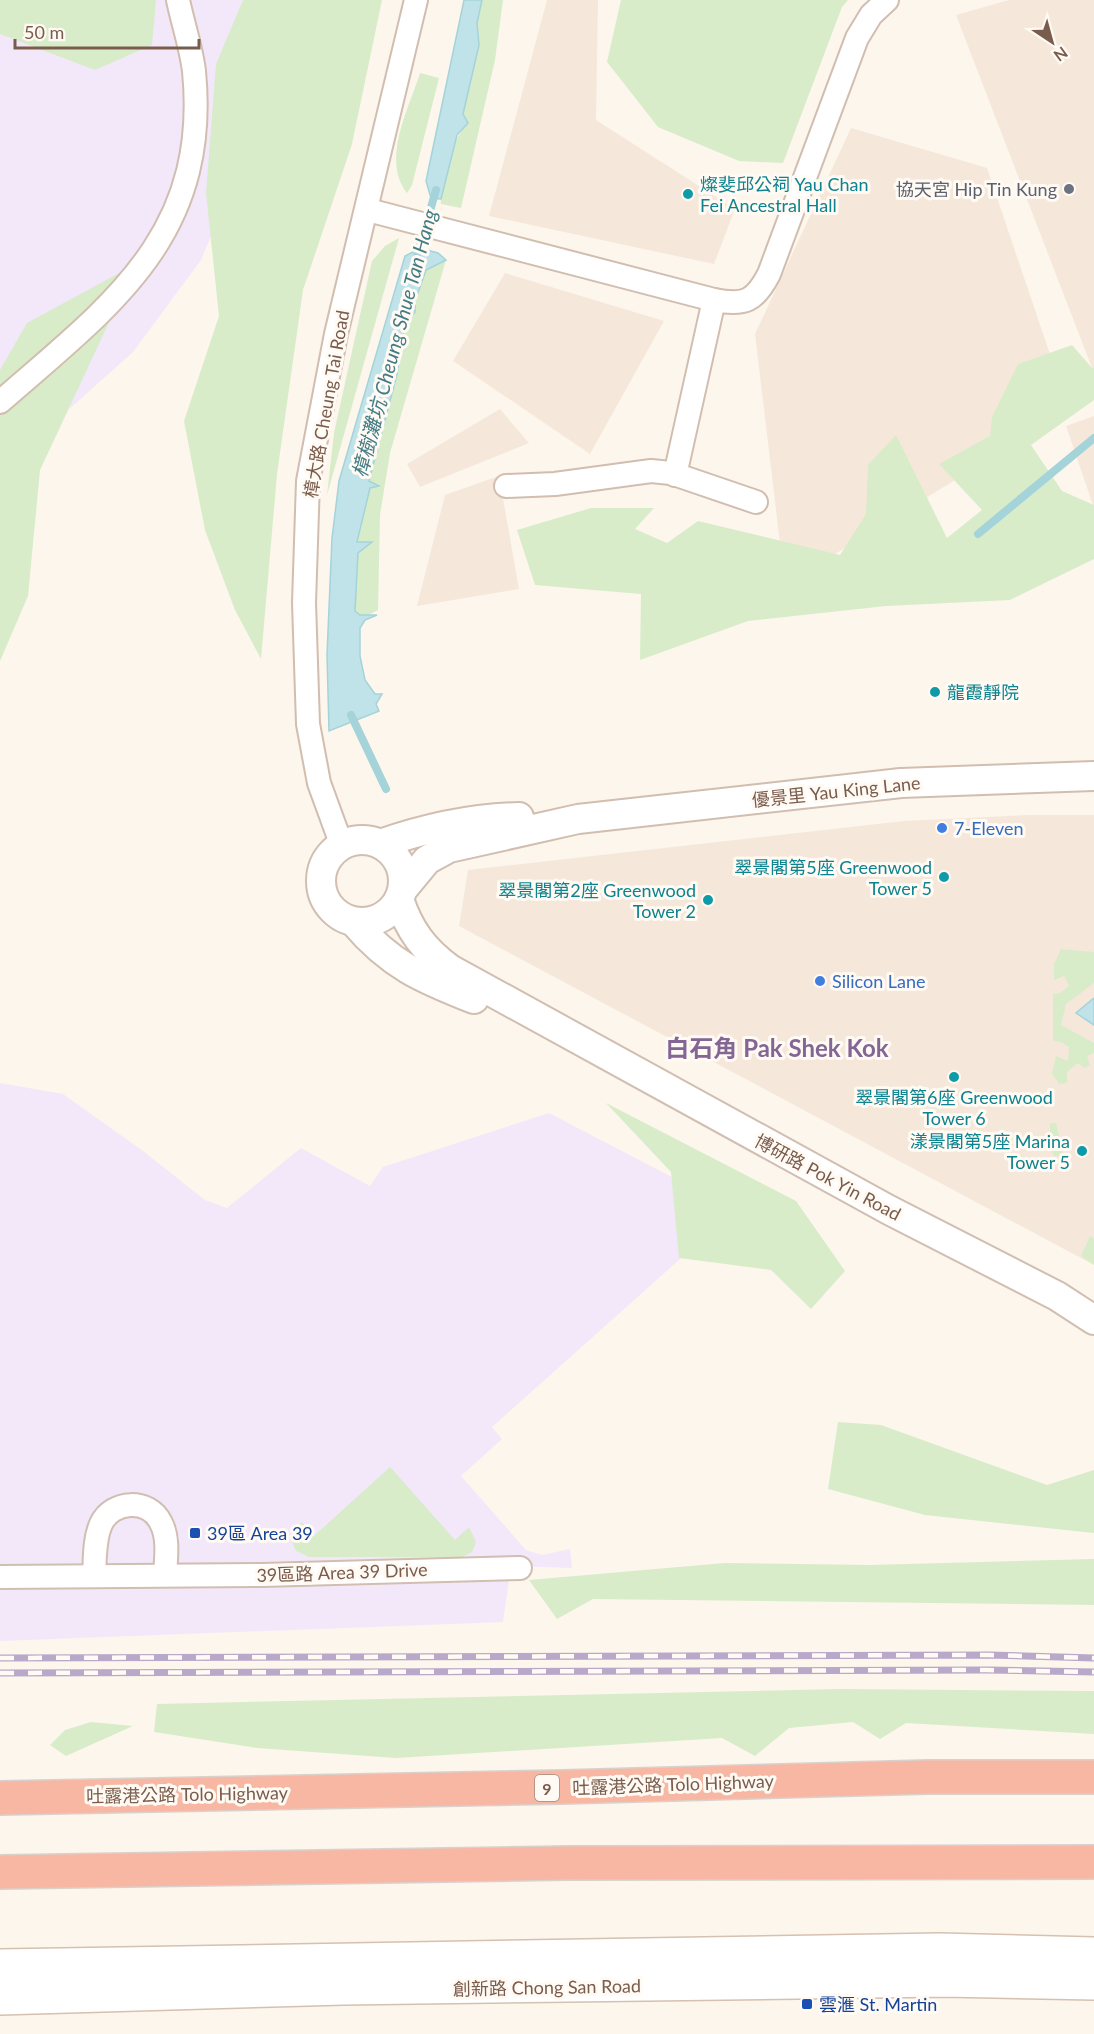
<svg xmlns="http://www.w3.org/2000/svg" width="1094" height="2034" font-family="Lato,'Noto Sans TC',sans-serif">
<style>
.residential{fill:#f5e8da}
.education{fill:#f3e8fa}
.green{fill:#d8ecc9}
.water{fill:#bfe3e8;stroke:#a5d3da;stroke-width:1.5}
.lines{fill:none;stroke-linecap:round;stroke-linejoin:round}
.stream{stroke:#a5d3da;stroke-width:8}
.minor-casing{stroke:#d1beb0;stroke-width:26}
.tertiary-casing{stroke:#d1beb0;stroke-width:32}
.secondary-casing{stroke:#d6c0b0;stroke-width:36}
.motorway-casing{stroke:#dad1cd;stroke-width:36}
.minor{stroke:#fff;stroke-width:22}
.tertiary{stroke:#fff;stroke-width:28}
.secondary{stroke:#fff;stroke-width:33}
.motorway{stroke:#f7b7a3;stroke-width:33}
.rail-casing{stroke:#b9a8c9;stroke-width:7}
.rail{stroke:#fffaf3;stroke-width:4.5;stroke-dasharray:14;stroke-linecap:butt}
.worship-dot{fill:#6b7280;stroke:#fffaf3;stroke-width:2}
.culture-dot{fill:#0f9aa8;stroke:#fffaf3;stroke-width:2}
.shop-dot{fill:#3f7fe0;stroke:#fffaf3;stroke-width:2}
.transit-dot{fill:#1a4fb4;stroke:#fffaf3;stroke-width:2}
.labels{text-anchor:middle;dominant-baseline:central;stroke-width:6;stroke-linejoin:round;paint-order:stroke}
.shield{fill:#fffaf3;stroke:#a28b7f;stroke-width:1.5}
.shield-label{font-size:16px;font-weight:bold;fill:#7a5c4d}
.culture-label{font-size:18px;fill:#0d838f;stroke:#fffaf3;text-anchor:end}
.worship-label{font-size:18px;fill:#5b616d;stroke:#fffaf3;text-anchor:end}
.street-label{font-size:18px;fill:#7a5c4d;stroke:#fffaf3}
.shop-label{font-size:18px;fill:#366cbe;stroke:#fffaf3;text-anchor:start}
.transit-label{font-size:18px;fill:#164399;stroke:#fffaf3;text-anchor:start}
.water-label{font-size:20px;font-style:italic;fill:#437c86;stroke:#fffaf3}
.district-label{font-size:24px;font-weight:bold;fill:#846695;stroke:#fffaf3}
</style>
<rect width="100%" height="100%" fill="#fdf6ec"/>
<g class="residential">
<path d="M547,0H598L596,120L735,209L714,264L489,216Z"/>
<path d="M1009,0H1094V367L1092,368L956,15Z"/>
<path d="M851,128L987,168L1057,375L1002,451L785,585L755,334Z"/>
<path d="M505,273L664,321L590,454L453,361Z"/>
<path d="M500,409L529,443L420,487L407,464Z"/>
<path d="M1094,416V508L1066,426Z"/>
<path d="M499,476L519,589L417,606L445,495Z"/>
<path d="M1028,815H1094V1265L459,926L468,870L904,821Z"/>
</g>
<g class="education">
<path d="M0,0H310L201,260L133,352L0,471Z"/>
<path d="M0,1083L63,1094L143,1151L205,1200L227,1208L301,1148L370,1186L383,1167L549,1113L735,1210L492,1427L502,1439L461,1476L526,1550L542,1555L570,1549L572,1568L511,1566L503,1622L0,1641Z"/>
</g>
<g class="green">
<path d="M0,0H156L152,45L95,70L0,34Z"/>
<path d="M243,0H382L352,144L303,290L277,474L261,659L235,610L205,530L184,421L219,316L206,193L216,64Z"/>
<path d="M482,0H503L495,60L461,208L441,204C439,179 451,141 468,123L462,114L479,45L477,23Z"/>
<path d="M621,0H848L842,7L783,163L739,161L658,127L607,62Z"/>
<path d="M420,73L439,78L412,185L407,193C381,159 409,109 420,73Z"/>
<path d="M399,238L327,495L334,433L372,261L385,246Z"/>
<path d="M167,247L112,316L40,470L28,596L0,661V370L27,323Z"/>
<path d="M446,260L390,453L380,515L378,610L362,618L355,611L357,545L370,487L368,481L397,374L405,324L415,312V301L426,269Z"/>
<path d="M1072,345L1092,368L1094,367V400L1031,445L1062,491L1094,505V559L1010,600L886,606L748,621L640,660L641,594L535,585L517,530L591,508H654L635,529L667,543L698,521L840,555L866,514L868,465L896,435L947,538L982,510L939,464L990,436L992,417L1018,364Z"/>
<path d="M1061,949L1094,952V983L1066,1004L1061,1025L1094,1043V1053L1087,1056L1090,1065L1085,1068L1078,1063L1067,1072V1083L1059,1084L1052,1073L1056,1056L1068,1061L1069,1047L1061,1042L1053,1041V994L1060,993L1069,986L1064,976L1054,980V964Z"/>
<path d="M606,1103L796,1201L845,1271L811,1309L771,1270L679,1258L671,1172Z"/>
<path d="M1050,1123H1056L1064,1157L1054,1156L1050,1148Z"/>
<path d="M1090,1236L1094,1238V1265L1081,1256Z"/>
<path d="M838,1422L881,1425L1047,1485L1094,1470V1533L925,1515L828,1489Z"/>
<path d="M390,1467L455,1540L469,1527L476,1542L472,1552L462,1557H309L296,1551L291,1539L293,1532L302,1522L314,1536Z"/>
<path d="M1094,1559V1605L593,1599L557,1619L529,1580L725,1563L870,1565Z"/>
<path d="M840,1689L1094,1691V1734L906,1723L880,1739L853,1722L789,1728L755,1756L722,1738L396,1758L257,1748L154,1732L157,1704Z"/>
<path d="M91,1722L133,1726L66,1756L50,1745L65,1730Z"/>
</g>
<g class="water">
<path d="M464,0H482L477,23L479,45L463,114L468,123L457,135L441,199L431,198L426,181Z"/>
<path d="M420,248L438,253L446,260L426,270L415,301V312L405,324L397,374L369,481L379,486L370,488L357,542H372L358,553L355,611L360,615H377L365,620L360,628V656L365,680L375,694H382L376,704L379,711L329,731L327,655L332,538L339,481L405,256Z"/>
<path d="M1094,998V1025L1076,1013Z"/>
</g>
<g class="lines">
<g class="stream">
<path d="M417,256L436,190"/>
<path d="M978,534L1094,438"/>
<path d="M351,715L386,789"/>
</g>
<defs>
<g id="minor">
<path d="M368,210L714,300C745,306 755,301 769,274L857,38L871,15L887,0"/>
<path d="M0,402C111,305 210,236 194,71C191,47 183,24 178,0"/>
<path d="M675,475L714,300"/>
<path d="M506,486L555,484L651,471L671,473L756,502"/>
<path d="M342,846L319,783L308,724L304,603L308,481L336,334L416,0"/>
<path d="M94,1576C95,1560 94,1539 101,1524C112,1500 149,1498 161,1523C169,1538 166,1558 165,1574"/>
<path d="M0,1577L262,1575L520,1568"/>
</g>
<g id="tertiary">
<circle cx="362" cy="881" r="41"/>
<path d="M380,844C426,828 471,818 519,817"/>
<path d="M403,889L427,860L449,848L578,819L901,783L1094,776"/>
<path d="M399,899C409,930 424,950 450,969L889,1210L1057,1296L1094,1320"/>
<path d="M354,922C390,965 423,979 474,999"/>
</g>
<g id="secondary">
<path d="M0,1966L940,1950L1094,1954"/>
<path d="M0,1998L343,1988L944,1980L1094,1983"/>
</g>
<g id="motorway">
<path d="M0,1798L562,1787L928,1777H1094"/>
<path d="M0,1872L568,1863L1094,1862"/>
</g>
</defs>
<use href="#minor" class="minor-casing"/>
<use href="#tertiary" class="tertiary-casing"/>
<use href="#secondary" class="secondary-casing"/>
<use href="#motorway" class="motorway-casing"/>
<use href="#minor" class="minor"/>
<use href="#tertiary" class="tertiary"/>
<use href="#secondary" class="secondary"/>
<use href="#motorway" class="motorway"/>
<defs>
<g id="rail">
<path d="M0,1658L989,1655L1094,1658"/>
<path d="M0,1673L987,1670L1094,1672"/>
</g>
</defs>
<use href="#rail" class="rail-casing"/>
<use href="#rail" class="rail"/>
</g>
<circle class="worship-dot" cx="1069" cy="189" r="6"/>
<g class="culture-dot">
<circle cx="688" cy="194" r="6"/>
<circle cx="935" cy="692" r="6"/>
<circle cx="944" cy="877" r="6"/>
<circle cx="708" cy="900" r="6"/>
<circle cx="954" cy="1077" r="6"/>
<circle cx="1082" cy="1151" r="6"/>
</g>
<g class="shop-dot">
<circle cx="942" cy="828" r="6"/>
<circle cx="820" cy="981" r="6"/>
</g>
<g class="transit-dot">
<rect x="189" y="1527" width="12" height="12" rx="3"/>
<rect x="801" y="1998" width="12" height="12" rx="3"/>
</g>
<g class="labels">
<rect class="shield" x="535" y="1775" width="24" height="26" rx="4.5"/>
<g class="shield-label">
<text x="547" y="1788">9</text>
</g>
<g class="culture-label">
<text x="700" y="184" text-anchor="start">燦斐邱公祠 Yau Chan<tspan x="700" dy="21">Fei Ancestral Hall</tspan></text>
<text x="947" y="692" text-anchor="start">龍霞靜院</text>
<text x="932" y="867">翠景閣第5座 Greenwood<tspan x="932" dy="21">Tower 5</tspan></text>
<text x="696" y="890">翠景閣第2座 Greenwood<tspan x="696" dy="21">Tower 2</tspan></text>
<text x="954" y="1097" text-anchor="middle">翠景閣第6座 Greenwood<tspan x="954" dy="21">Tower 6</tspan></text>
<text x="1070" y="1141">漾景閣第5座 Marina<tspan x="1070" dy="21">Tower 5</tspan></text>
</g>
<g class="worship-label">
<text x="1057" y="189">協天宮 Hip Tin Kung</text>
</g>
<g class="street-label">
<text transform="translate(326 404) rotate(-80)">樟大路 Cheung Tai Road</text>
<text transform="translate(836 791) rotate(-6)">優景里 Yau King Lane</text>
<text transform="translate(828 1177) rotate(28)">博研路 Pok Yin Road</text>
<text transform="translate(342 1572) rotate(-2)">39區路 Area 39 Drive</text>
<text transform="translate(673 1784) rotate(-2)">吐露港公路 Tolo Highway</text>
<text transform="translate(187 1794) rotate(-1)">吐露港公路 Tolo Highway</text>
<text transform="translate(547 1987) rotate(-1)">創新路 Chong San Road</text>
</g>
<g class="shop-label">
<text x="954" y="828">7-Eleven</text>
<text x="832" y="981">Silicon Lane</text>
</g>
<g class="transit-label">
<text x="207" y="1533">39區 Area 39</text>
<text x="819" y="2004">雲滙 St. Martin</text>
</g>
<g class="water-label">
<text transform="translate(394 343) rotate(-75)">樟樹灘坑 Cheung Shue Tan Hang</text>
</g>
<g class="district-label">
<text x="777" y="1047">白石角 Pak Shek Kok</text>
</g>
</g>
<g transform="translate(1052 42) rotate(144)" stroke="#fffaf3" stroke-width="4.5" paint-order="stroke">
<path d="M0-4.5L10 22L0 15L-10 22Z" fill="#7a5c4d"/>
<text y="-9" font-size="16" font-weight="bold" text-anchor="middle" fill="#7a5c4d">N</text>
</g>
<path d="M15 39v9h184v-9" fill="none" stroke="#7a5c4d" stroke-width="3"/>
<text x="24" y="39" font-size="18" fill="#7a5c4d" stroke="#fffaf3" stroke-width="4.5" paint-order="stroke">50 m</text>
</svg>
